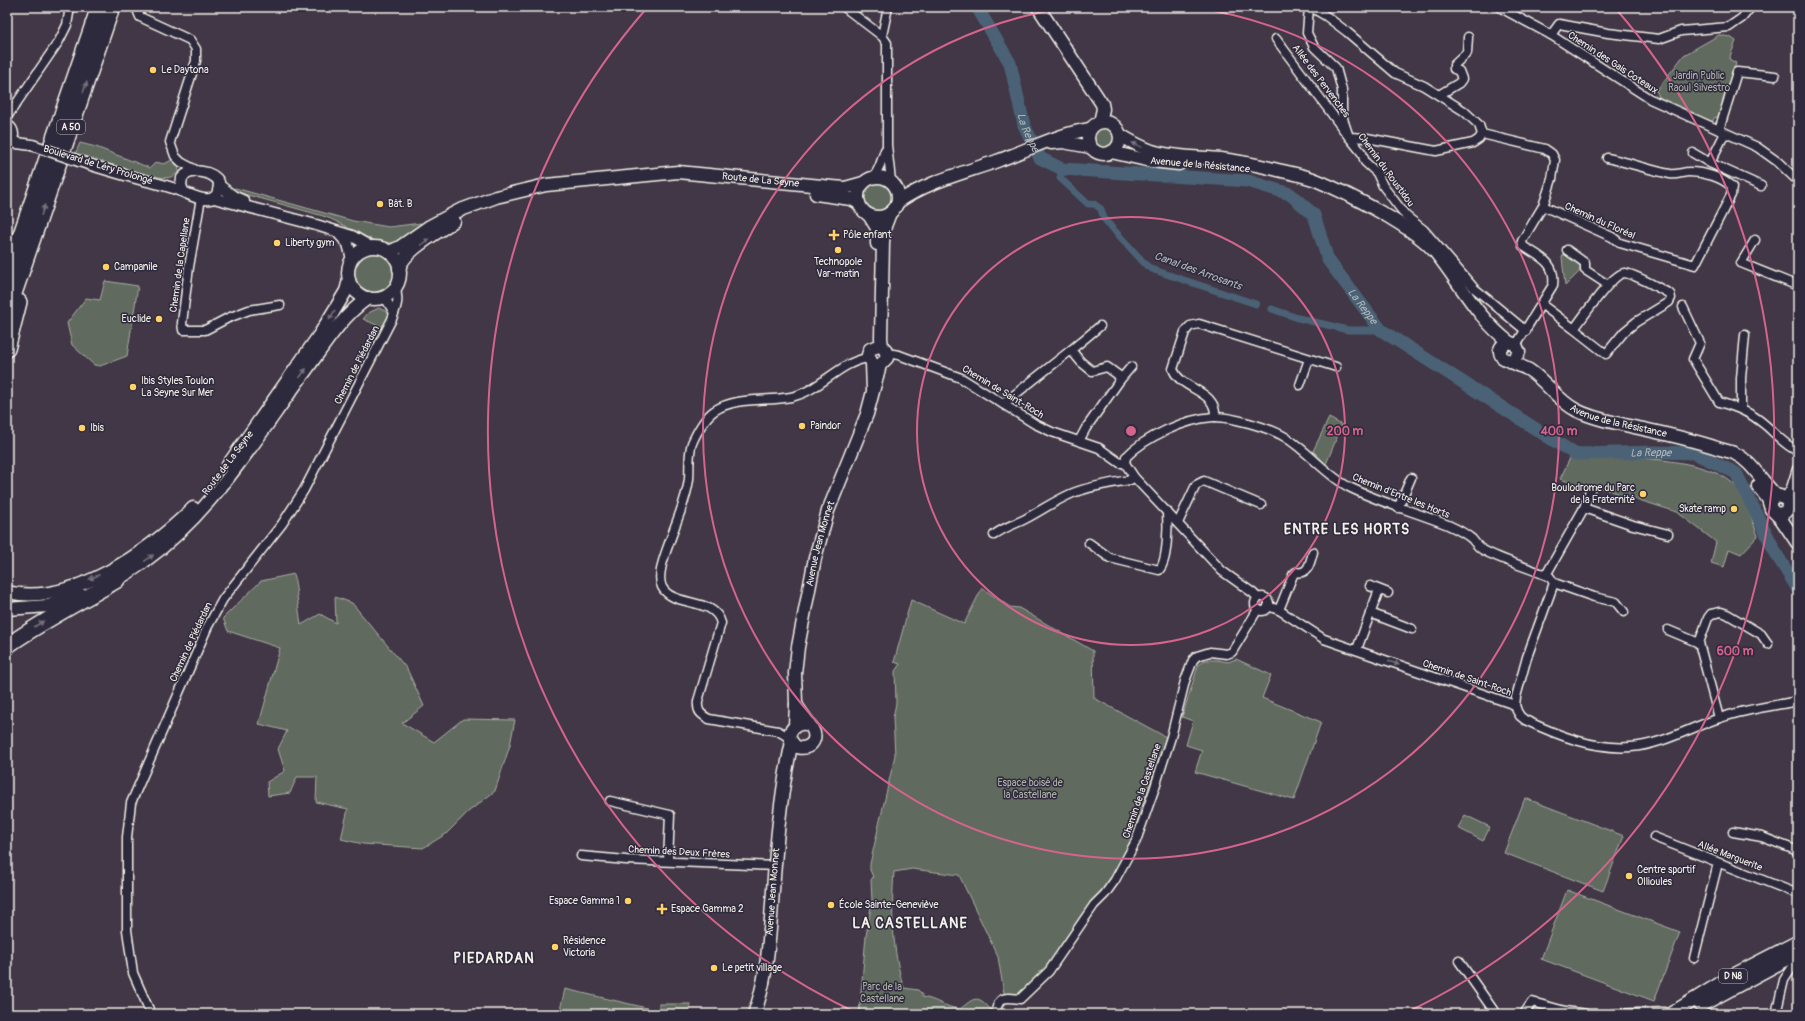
<svg xmlns="http://www.w3.org/2000/svg" width="1805" height="1021" font-family="Pangolin,sans-serif">
<style>
.green{fill:#616b5f;stroke:#aaaea4}
.lines{fill:none;stroke-linecap:round;stroke-linejoin:round}
.canal{stroke:#4b6276;stroke-width:7}
.river{stroke:#4b6276;stroke-width:13}
.minor-casing{stroke:#f4f1e8;stroke-width:11}
.tertiary-casing{stroke:#f4f1e8;stroke-width:13}
.secondary-casing{stroke:#f4f1e8;stroke-width:15}
.primary-casing{stroke:#f4f1e8;stroke-width:16}
.motorway-casing{stroke:#f4f1e8;stroke-width:18}
.minor{stroke:#2f2a3d;stroke-width:8}
.tertiary{stroke:#2f2a3d;stroke-width:10}
.secondary{stroke:#2f2a3d;stroke-width:12}
.primary{stroke:#2f2a3d;stroke-width:13}
.motorway{stroke:#2f2a3d;stroke-width:15}
.tertiary-bridge-casing{stroke:#f4f1e8;stroke-width:13;stroke-linecap:butt}
.tertiary-bridge{stroke:#2f2a3d;stroke-width:10}
.oneway{fill:#747079}
.ring{fill:none;stroke:#d4648c;stroke-width:2}
.poi-dot{fill:#ffd166;stroke:#2f2a3d;stroke-width:1.5}
.labels{text-anchor:middle;dominant-baseline:central;stroke-width:3;stroke-linejoin:round;paint-order:stroke}
.shield{fill:#2f2a3d;stroke:#b9b5b5;stroke-width:1}
.shield-label{font-size:9px;font-weight:bold;fill:#f4f1e8}
.street-label{font-size:10px;fill:#f4f1e8;stroke:#2f2a3d}
.poi-label{font-size:10px;fill:#f4f1e8;stroke:#2f2a3d;text-anchor:start}
.park-label{font-size:10px;fill:#b2b5aa;stroke:#2f2a3d}
.water-label{font-size:11px;font-style:italic;fill:#b0b8ba;stroke:#2f2a3d}
.district-label{font-size:14px;font-weight:bold;letter-spacing:1px;fill:#f4f1e8;stroke:#2f2a3d}
.centre{fill:#d4648c;stroke:#2f2a3d;stroke-width:2}
.ring-label{font-size:12px;text-anchor:middle;font-weight:bold;fill:#d4648c;stroke:#2f2a3d;stroke-width:3;stroke-linejoin:round;paint-order:stroke}
</style>
<rect width="100%" height="100%" fill="#413746"/>
<filter id="ink" filterUnits="userSpaceOnUse"><feTurbulence type="fractalNoise" baseFrequency=".025" numOctaves="2"/><feDisplacementMap in="SourceGraphic" scale="8" xChannelSelector="R" yChannelSelector="G"/><feConvolveMatrix kernelMatrix="1 2 1 2 8 2 1 2 1" color-interpolation-filters="sRGB"/></filter>
<g filter="url(#ink)">
<g class="green">
<path d="M1719,35L1730,37L1736,41L1729,59L1736,63L1719,118L1715,117L1712,122L1685,111L1686,110L1681,107L1679,108L1661,100L1662,98H1660L1656,91L1684,55Z"/>
<circle cx="1104" cy="138" r="16"/>
<path d="M80,143L96,147L150,168L156,162L164,164L172,160L178,166L179,171C174,179 166,178 158,177L85,158L75,154Z"/>
<circle cx="878" cy="197" r="20"/>
<path d="M235,188L353,221L389,227L421,223C416,229 398,243 391,243C370,245 343,222 323,216C295,208 267,200 240,193L232,189Z"/>
<circle cx="374" cy="273" r="26"/>
<path d="M1565,253L1578,262L1581,268L1579,272L1565,286L1562,257Z"/>
<path d="M105,281L138,286L127,356L100,366L94,365L72,345L67,323L86,298L100,300Z"/>
<path d="M379,308L389,313L385,325L377,339L375,337L379,326L363,319L368,313Z"/>
<path d="M1329,418L1342,425L1326,464L1313,451Z"/>
<path d="M1571,456C1615,458 1713,453 1740,491C1747,501 1753,524 1758,536L1741,554L1729,549L1724,567L1711,563L1716,542L1677,512L1598,487L1594,490L1560,479Z"/>
<path d="M294,574L301,625L320,614L336,623L335,597L352,603L407,669L424,706L402,723L434,742L463,719L515,720L510,745L495,791L468,812L446,834L423,848L363,844L341,839L348,809L316,802L317,777H297L290,793L268,796L267,782L285,771L278,749L287,731L259,724L280,648L228,631L223,618L261,581Z"/>
<path d="M982,588L1010,607L1019,608L1093,651L1094,698L1166,737L1131,839L1121,860L1110,880L1065,945L1020,998L1004,993L998,957L959,875L912,869L894,872C891,910 892,951 904,988L918,990L922,994V997C936,999 946,1008 960,1009C973,999 977,993 990,1009L988,1014H859L866,936L872,901L871,880L873,877L870,870V864L895,755L893,718L896,703L895,671L900,664L894,662L911,600L964,624Z"/>
<path d="M1236,659L1271,675L1262,698L1321,722L1294,800L1195,772L1202,750L1186,745L1193,721L1182,717L1198,666L1205,660H1217L1228,662Z"/>
<path d="M1525,798L1624,836L1603,891L1504,853Z"/>
<path d="M1465,815L1490,827L1483,841L1458,828Z"/>
<path d="M1567,890L1680,932L1654,1001L1541,959Z"/>
<path d="M565,989L647,1008L645,1014H559Z"/>
<rect x="659" y="1004" width="31" height="10"/>
</g>
<g class="lines">
<g class="canal">
<path d="M1062,169L1060,178L1088,204H1094L1101,209L1104,219L1147,266L1154,270L1256,304"/>
<path d="M1272,309L1295,317"/>
<path d="M1298,318L1348,330H1381"/>
</g>
<path class="river" id="s1" d="M977,7L1010,63L1024,125L1040,158L1062,169L1248,181L1290,194L1314,215L1328,260L1381,330L1575,454L1656,452L1694,453L1736,473L1778,557L1798,589"/>
<defs>
<g id="minor">
<path d="M136,7L140,17L190,40L196,49V61L170,142L175,156L181,162L198,171"/>
<path d="M844,7L882,36L887,43V145L891,181"/>
<path d="M1309,7L1307,33L1314,47L1336,68L1342,90V114L1344,122L1349,137L1362,153L1365,162L1377,173L1383,186L1406,216L1424,230L1474,288L1526,331"/>
<path d="M1499,7L1551,35L1650,99L1757,147L1778,162L1798,181"/>
<path d="M1551,35L1559,24L1608,33L1659,39L1681,31L1729,27L1742,18L1751,7"/>
<path d="M882,36L888,7"/>
<path d="M1276,39L1349,137L1367,138L1436,151L1473,143L1479,139L1482,134L1479,125L1464,111L1424,86L1395,73L1347,32L1326,16L1311,7"/>
<path d="M1439,95L1459,83L1462,79L1459,71L1454,69V65L1467,53L1468,37"/>
<path d="M7,117L59,41L67,25L70,7"/>
<path d="M1719,130L1737,72L1775,76"/>
<path d="M1725,133L1710,163L1761,186"/>
<path d="M1482,134L1545,149L1552,154L1555,160L1552,179L1543,206L1522,241L1523,246C1540,257 1556,262 1553,285L1516,345"/>
<path d="M1693,153L1710,163"/>
<path d="M874,177L880,165L885,150"/>
<path d="M201,198L189,267L182,323L183,330H205L228,318L249,310L280,305"/>
<path d="M1543,206L1612,237L1620,243L1695,265L1731,195L1732,187C1722,177 1703,172 1689,172C1683,172 1677,175 1670,174C1649,170 1628,162 1607,158"/>
<path d="M1755,240L1741,263L1798,286"/>
<path d="M1567,250L1585,263V270L1608,285"/>
<path d="M381,298L387,301L394,313"/>
<path d="M1541,304L1574,329C1582,319 1613,272 1625,273C1637,275 1659,288 1670,294L1671,298L1669,302L1636,322L1624,332L1606,354L1574,329"/>
<path d="M1683,307L1700,343L1693,359L1719,402C1736,407 1750,412 1764,424C1774,432 1785,446 1798,451"/>
<path d="M1071,350L1100,326"/>
<path d="M887,353L899,355L961,378L1035,424L1052,432L1099,448L1120,463H1125L1126,457"/>
<path d="M1120,380L1131,367"/>
<path d="M1300,385L1309,359"/>
<path d="M1003,404L1071,350L1081,362L1092,371L1107,367L1118,375L1120,380L1086,428L1079,441"/>
<path d="M1741,408V378L1745,335"/>
<path d="M1215,417C1217,389 1181,391 1173,369L1185,332L1190,326L1199,324L1336,367"/>
<path d="M1126,457C1145,437 1185,419 1213,417C1230,416 1270,428 1285,437C1308,451 1326,475 1349,487C1381,503 1416,512 1448,525C1457,529 1465,533 1472,539C1475,543 1478,547 1483,550C1503,561 1528,567 1550,577L1554,583L1527,657L1516,697L1515,705L1517,711L1520,716L1525,720C1557,735 1594,750 1631,747C1662,745 1691,727 1720,718C1746,709 1772,706 1798,701"/>
<path d="M1125,463L1134,477L1222,571L1253,593L1258,598"/>
<path d="M1398,508L1411,478"/>
<path d="M1584,508L1633,525L1668,534"/>
<path d="M1178,523L1196,485L1204,481L1261,505"/>
<path d="M994,535C1004,527 1016,524 1027,518C1042,510 1056,500 1073,493C1091,486 1111,483 1130,480L1134,477"/>
<path d="M1089,543L1110,558L1159,570C1168,561 1168,525 1167,511"/>
<path d="M1546,575L1584,508L1590,490"/>
<path d="M1554,583L1594,597L1616,602L1624,612"/>
<path d="M1370,586L1388,593"/>
<circle cx="1262" cy="604" r="7"/>
<path d="M1268,606L1279,610L1324,639L1515,705"/>
<path d="M1279,610L1293,575L1296,572C1309,575 1310,562 1313,552"/>
<path d="M1370,613L1412,629"/>
<path d="M1668,630L1699,643L1719,718"/>
<path d="M1699,643L1708,618L1711,614L1721,612L1727,614L1761,634L1768,644"/>
<path d="M1357,649L1379,590"/>
<path d="M790,738L778,731L709,719C700,714 697,711 698,701L721,623C714,596 673,608 662,587C655,573 670,543 674,529C680,513 687,496 689,479C690,467 688,455 692,443C697,432 704,418 714,411C736,396 766,402 791,397C820,391 839,362 868,358"/>
<path d="M610,801L670,815L668,861"/>
<path d="M1733,832L1762,837L1798,851"/>
<path d="M1654,837L1798,894"/>
<path d="M581,856L626,860L776,866"/>
<path d="M1694,958L1718,863"/>
<path d="M1459,961L1496,1014"/>
<path d="M151,1014L133,973L127,930V837L131,803L208,626L223,599L282,524L304,490L392,319C396,308 400,300 395,288"/>
<path d="M995,1014C999,996 1003,997 1020,999L1049,971L1094,905L1105,894L1115,880L1136,841L1154,790L1171,737L1185,681L1193,660L1197,656L1210,652L1227,654L1232,652L1258,609"/>
<path d="M1524,1014L1532,1002L1565,1011L1586,1014"/>
<path d="M1613,1014L1664,1012L1671,1014"/>
<path d="M1776,1014L1784,980L1798,959"/>
</g>
<g id="tertiary">
<path d="M7,125C15,130 15,139 7,144"/>
<path d="M9,142L32,145"/>
<path d="M79,161C100,168 121,174 143,180C156,183 169,186 181,191C189,194 201,201 210,199C218,198 219,189 219,182C213,171 190,167 182,178L181,185L183,191"/>
<path d="M219,185L233,196L244,201"/>
<path d="M214,198L316,225L352,236L371,247"/>
<path d="M338,233L348,244L352,259"/>
<path d="M1786,498L1792,488L1798,469"/>
</g>
<g id="secondary">
<path d="M1038,7L1102,104L1103,109L1100,122"/>
<circle cx="1104" cy="138" r="16"/>
<path d="M1120,135C1130,141 1140,147 1152,151C1175,158 1198,157 1221,159C1239,161 1257,165 1274,169C1289,173 1304,175 1318,181C1349,194 1416,228 1436,253C1460,283 1478,319 1509,342"/>
<path d="M1051,143L1063,142L1090,147"/>
<path d="M1111,152L1151,161L1179,164"/>
<circle cx="878" cy="197" r="20"/>
<path d="M816,194L851,199L859,203"/>
<path d="M898,202C928,181 964,173 997,161C1028,150 1058,134 1090,129"/>
<path d="M869,215L877,228V244"/>
<circle cx="374" cy="273" r="26"/>
<path id="s2" d="M389,252L400,247L430,226L458,211L496,197L546,185L678,172L832,187L845,188L863,183"/>
<path d="M399,269C403,251 439,232 454,221"/>
<path d="M882,347L881,338L883,242L885,226L890,213"/>
<path id="s3" d="M1511,361L1515,358L1519,352L1516,345C1507,339 1495,347 1502,357C1505,360 1524,367 1529,370C1546,381 1557,400 1576,410C1591,418 1608,421 1625,425C1656,432 1687,438 1717,448C1722,450 1729,451 1734,453C1753,462 1762,483 1777,496"/>
<path d="M228,465L320,334L346,291L349,280"/>
<path d="M1758,486L1768,499L1771,509L1781,519L1798,544"/>
<path d="M1772,500L1775,497L1780,496L1788,501V506L1786,512L1777,514"/>
<path d="M109,583C122,578 134,569 145,561C214,511 257,436 307,369C324,345 343,315 368,298"/>
<path d="M7,592C72,607 149,551 193,508"/>
<path d="M7,609L48,606L81,595"/>
<path d="M796,704C800,712 813,727 814,733C817,745 802,753 793,744C783,733 797,720 809,725"/>
<path id="s4" d="M795,726L796,704L795,673L798,647L815,558L828,511L867,414L880,365L887,358L885,349L879,346L870,349L868,355L872,363L873,390"/>
<path id="s5" d="M754,1014C766,983 768,951 771,918C775,861 779,798 792,742"/>
</g>
<g id="primary">
<path d="M1701,1005L1798,953"/>
<path d="M1671,1014L1736,974L1798,942"/>
</g>
<g id="motorway">
<path d="M7,275L99,7"/>
<path d="M7,314L112,7"/>
<path d="M7,349L19,302"/>
<path d="M7,646C42,621 80,602 117,580"/>
</g>
</defs>
<use href="#minor" class="minor-casing"/>
<use href="#tertiary" class="tertiary-casing"/>
<use href="#secondary" class="secondary-casing"/>
<use href="#primary" class="primary-casing"/>
<use href="#motorway" class="motorway-casing"/>
<use href="#minor" class="minor"/>
<use href="#tertiary" class="tertiary"/>
<use href="#secondary" class="secondary"/>
<use href="#primary" class="primary"/>
<use href="#motorway" class="motorway"/>
<defs>
<path id="tertiary-bridge" d="M32,145L79,161"/>
</defs>
<use href="#tertiary-bridge" class="tertiary-bridge-casing"/>
<use href="#tertiary-bridge" class="tertiary-bridge"/>
</g>
<defs><path id="oneway-solid" d="M-6-.8H1V-3.2L6.5 0L1 3.2V.8H-6Z"/></defs>
<g class="oneway">
<use href="#oneway-solid" transform="translate(85 87) rotate(-71)"/>
<use href="#oneway-solid" transform="translate(1137 145) rotate(-154)"/>
<use href="#oneway-solid" transform="translate(43 210) rotate(-71)"/>
<use href="#oneway-solid" transform="translate(425 242) rotate(-36)"/>
<use href="#oneway-solid" transform="translate(332 315) rotate(121)"/>
<use href="#oneway-solid" transform="translate(303 373) rotate(-54)"/>
<use href="#oneway-solid" transform="translate(149 558) rotate(-36)"/>
<use href="#oneway-solid" transform="translate(94 577) rotate(156)"/>
<use href="#oneway-solid" transform="translate(39 624) rotate(-32)"/>
<use href="#oneway-solid" transform="translate(1394 663) rotate(20)"/>
</g>
</g>
<g class="ring">
<circle cx="1131" cy="431" r="214"/>
<path d="M1191 7A428 428 0 1 1 1071 7"/>
<path d="M859 1014A643 643 0 0 1 646 9M1616 9A643 643 0 0 1 1403 1014"/>
</g>
<g class="poi-dot">
<circle cx="153" cy="70" r="4"/>
<circle cx="380" cy="204" r="4"/>
<path d="M832 229h4v4h4v4h-4v4h-4v-4h-4v-4h4z"/>
<circle cx="277" cy="243" r="4"/>
<circle cx="838" cy="250" r="4"/>
<circle cx="106" cy="267" r="4"/>
<circle cx="159" cy="319" r="4"/>
<circle cx="133" cy="387" r="4"/>
<circle cx="802" cy="426" r="4"/>
<circle cx="82" cy="428" r="4"/>
<circle cx="1643" cy="494" r="4"/>
<circle cx="1734" cy="509" r="4"/>
<circle cx="1629" cy="876" r="4"/>
<circle cx="628" cy="901" r="4"/>
<circle cx="831" cy="905" r="4"/>
<path d="M660 903h4v4h4v4h-4v4h-4v-4h-4v-4h4z"/>
<circle cx="555" cy="947" r="4"/>
<circle cx="714" cy="968" r="4"/>
</g>
<g class="labels">
<g class="shield">
<rect x="57" y="120" width="28" height="14" rx="3"/>
<rect x="1719" y="969" width="28" height="14" rx="3"/>
</g>
<g class="shield-label">
<text x="71" y="127">A 50</text>
<text x="1733" y="976">D N8</text>
</g>
<g class="street-label">
<text transform="translate(1613 63) rotate(33)">Chemin des Gais Coteaux</text>
<text transform="translate(1321 81) rotate(53)">Allée des Pervenches</text>
<text transform="translate(98 165) rotate(17)">Boulevard de Léry Prolongé</text>
<text transform="translate(1200 165) rotate(5)">Avenue de la Résistance</text>
<text transform="translate(1386 170) rotate(54)">Chemin du Roustidou</text>
<text stroke="none"><textPath href="#s2" startOffset="388">Route de La Seyne</textPath></text>
<text transform="translate(1600 221) rotate(24)">Chemin du Floréal</text>
<text transform="translate(180 265) rotate(-82)">Chemin de la Capellane</text>
<text transform="translate(357 365) rotate(-63)">Chemin de Piédardan</text>
<text transform="translate(1003 392) rotate(31)">Chemin de Saint-Roch</text>
<text stroke="none"><textPath href="#s3" startOffset="183">Avenue de la Résistance</textPath></text>
<text transform="translate(228 463) rotate(-53)">Route de La Seyne</text>
<text transform="translate(1401 496) rotate(22)">Chemin d'Entre les Horts</text>
<text stroke="none"><textPath href="#s4" startOffset="185">Avenue Jean Monnet</textPath></text>
<text transform="translate(191 642) rotate(-65)">Chemin de Piédardan</text>
<text transform="translate(1467 678) rotate(19)">Chemin de Saint-Roch</text>
<text transform="translate(1142 791) rotate(-71)">Chemin de la Castellane</text>
<text transform="translate(679 852) rotate(3)">Chemin des Deux Frères</text>
<text transform="translate(1730 856) rotate(21)">Allée Marguerite</text>
<text stroke="none"><textPath href="#s5" startOffset="124">Avenue Jean Monnet</textPath></text>
</g>
<g class="poi-label">
<text x="161" y="70">Le Daytona</text>
<text x="388" y="204">Bât. B</text>
<text x="843" y="235">Pôle enfant</text>
<text x="285" y="243">Liberty gym</text>
<text x="838" y="262" text-anchor="middle">Technopole<tspan x="838" dy="12">Var-matin</tspan></text>
<text x="114" y="267">Campanile</text>
<text x="151" y="319" text-anchor="end">Euclide</text>
<text x="141" y="381">Ibis Styles Toulon<tspan x="141" dy="12">La Seyne Sur Mer</tspan></text>
<text x="810" y="426">Paindor</text>
<text x="90" y="428">Ibis</text>
<text x="1635" y="488" text-anchor="end">Boulodrome du Parc<tspan x="1635" dy="12">de la Fraternité</tspan></text>
<text x="1726" y="509" text-anchor="end">Skate ramp</text>
<text x="1637" y="870">Centre sportif<tspan x="1637" dy="12">Ollioules</tspan></text>
<text x="620" y="901" text-anchor="end">Espace Gamma 1</text>
<text x="839" y="905">École Sainte-Geneviève</text>
<text x="671" y="909">Espace Gamma 2</text>
<text x="563" y="941">Résidence<tspan x="563" dy="12">Victoria</tspan></text>
<text x="722" y="968">Le petit village</text>
</g>
<g class="park-label">
<text x="1699" y="76">Jardin Public<tspan x="1699" dy="12">Raoul Silvestro</tspan></text>
<text x="1030" y="783">Espace boisé de<tspan x="1030" dy="12">la Castellane</tspan></text>
<text x="882" y="987">Parc de la<tspan x="882" dy="12">Castellane</tspan></text>
</g>
<g class="water-label">
<text stroke="none"><textPath href="#s1" startOffset="137">La Reppe</textPath></text>
<text transform="translate(1198 271) rotate(20)">Canal des Arrosants</text>
<text stroke="none"><textPath href="#s1" startOffset="557">La Reppe</textPath></text>
<text stroke="none"><textPath href="#s1" startOffset="893">La Reppe</textPath></text>
</g>
<g class="district-label">
<text x="1347" y="529">ENTRE LES HORTS</text>
<text x="910" y="923">LA CASTELLANE</text>
<text x="494" y="958">PIEDARDAN</text>
</g>
</g>
<circle cx="1131" cy="431" r="6" class="centre"/>
<g class="ring-label">
<text x="1345" y="435">200 m</text>
<text x="1559" y="435">400 m</text>
<text x="1735" y="655">600 m</text>
</g>
<rect width="1805" height="1021" fill="none" stroke="#2f2a3d" stroke-width="24"/>
<rect x="12" y="12" width="1781" height="997" fill="none" stroke="#f4f1e8" stroke-width="1.5" filter="url(#ink)"/>
</svg>
